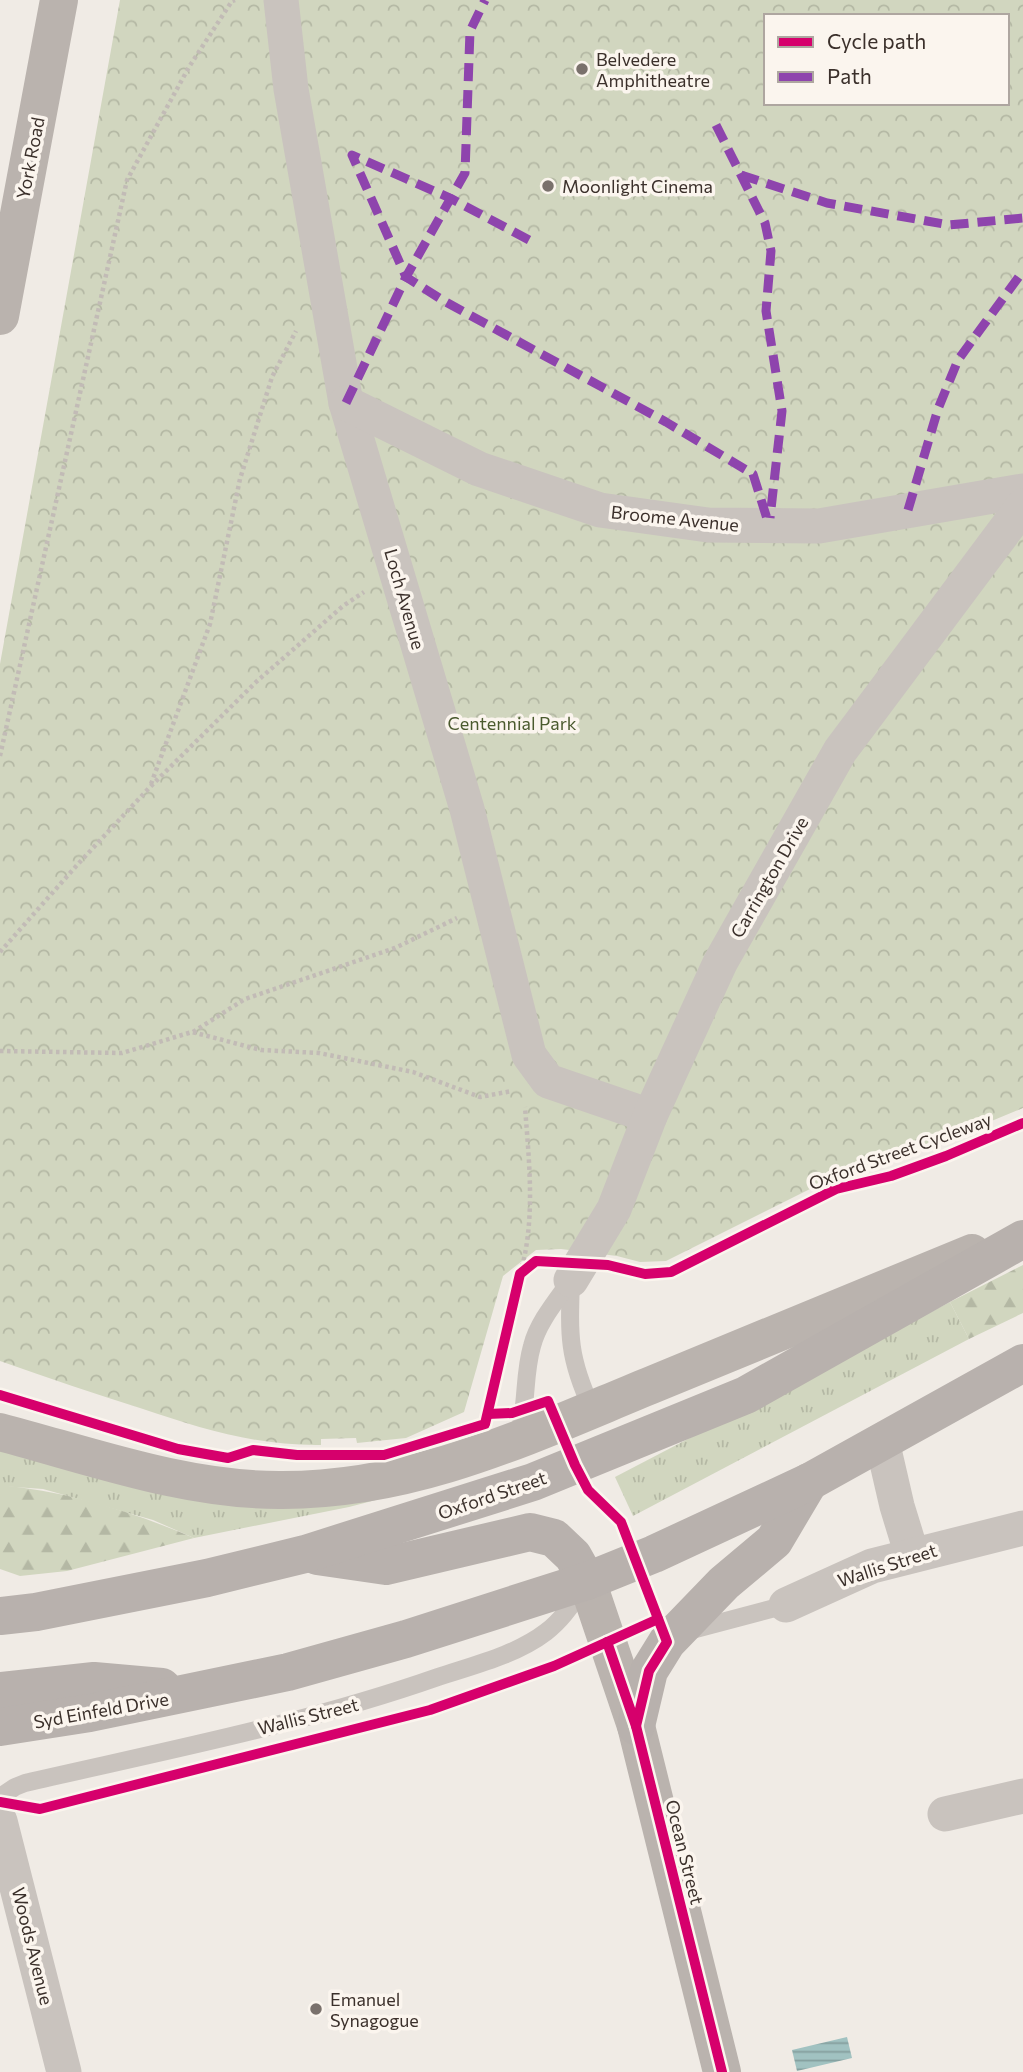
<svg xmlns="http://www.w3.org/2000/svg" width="1023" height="2072" font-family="Commissioner,sans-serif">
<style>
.grass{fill:url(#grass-tufts)}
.forest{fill:url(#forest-firs)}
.park{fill:url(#park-crowns);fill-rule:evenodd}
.water{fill:url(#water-rules)}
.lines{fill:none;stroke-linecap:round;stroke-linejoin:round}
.path{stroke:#c2bbb6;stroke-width:4.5;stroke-dasharray:3.5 3.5;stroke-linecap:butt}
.service{stroke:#c9c3be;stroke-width:18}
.minor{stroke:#c9c3be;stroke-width:35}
.secondary{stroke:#bab3ae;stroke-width:38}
.primary{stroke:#b8b1ad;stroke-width:38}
.quiet{stroke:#8e44ad;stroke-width:9;stroke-dasharray:18 9;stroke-linecap:butt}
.cycleway-casing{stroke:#fbf5ee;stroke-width:15}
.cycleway{stroke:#d6006c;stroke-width:10}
.poi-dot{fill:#7a716c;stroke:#fbf5ee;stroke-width:2.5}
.labels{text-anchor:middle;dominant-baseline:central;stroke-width:7;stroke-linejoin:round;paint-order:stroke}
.poi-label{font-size:18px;fill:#3b302b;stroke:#fbf5ee;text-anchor:start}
.street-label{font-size:18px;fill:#3b302b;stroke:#fbf5ee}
.park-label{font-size:18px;fill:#4a5a2e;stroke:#fbf5ee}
</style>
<defs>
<pattern id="grass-tufts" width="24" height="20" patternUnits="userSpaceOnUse" patternTransform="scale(1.75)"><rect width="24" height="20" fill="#d1d6bf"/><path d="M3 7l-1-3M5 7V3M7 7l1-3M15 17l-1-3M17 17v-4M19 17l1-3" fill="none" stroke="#b4b8a4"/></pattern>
<pattern id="forest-firs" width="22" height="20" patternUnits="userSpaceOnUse" patternTransform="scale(1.75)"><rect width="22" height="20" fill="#d1d6bf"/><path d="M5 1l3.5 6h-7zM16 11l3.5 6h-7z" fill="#b4b8a4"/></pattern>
<pattern id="park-crowns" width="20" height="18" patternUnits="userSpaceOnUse" patternTransform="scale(1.75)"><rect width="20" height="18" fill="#d1d6bf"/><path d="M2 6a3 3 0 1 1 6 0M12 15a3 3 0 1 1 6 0" fill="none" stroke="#b4b8a4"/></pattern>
<pattern id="water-rules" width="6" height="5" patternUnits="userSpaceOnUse" patternTransform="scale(1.75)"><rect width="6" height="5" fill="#a1c2c1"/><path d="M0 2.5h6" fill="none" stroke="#849e9d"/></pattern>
</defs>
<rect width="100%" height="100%" fill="#f0ebe5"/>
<g class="grass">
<path d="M950,1302L969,1339L633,1516L615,1477Z"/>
<path d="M0,1443L193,1499L426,1487L349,1507L194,1538L153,1520L43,1489L0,1486Z"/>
</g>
<g class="forest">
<path d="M1023,1265V1313L969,1339L950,1302Z"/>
<path d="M0,1485C67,1491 133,1512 194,1538L67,1571L20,1576L0,1569Z"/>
</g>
<path class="park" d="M120,0H1023V1108L876,1169L820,1184L666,1261L640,1262L617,1256L561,1249L536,1250L503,1276L464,1412L406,1438L357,1443L356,1438L321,1439V1445C258,1446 202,1429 143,1409C95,1394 48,1378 0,1361V664ZM766,16H1007V103H766Z"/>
<path class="water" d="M847,2037L852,2058L797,2071L792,2050Z"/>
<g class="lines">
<g class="path">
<path d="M0,756L127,180L189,67L232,1L235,0"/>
<path d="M151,784L210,624L240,479L272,377L296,331"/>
<path d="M0,952L78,864L149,788L256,682L343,606L364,592"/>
<path d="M193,1032L245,999L395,948L457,918"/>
<path d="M0,1051L122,1053L192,1032L261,1050L319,1053L413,1072L480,1097L512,1091"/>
<path d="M520,1274C536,1221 529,1161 525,1107"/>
<path d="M594,1496L621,1522"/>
</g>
<g class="service">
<path d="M571,1280C569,1336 568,1357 592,1409"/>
<path d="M517,1438C528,1408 523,1377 532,1346C538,1322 557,1300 571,1280"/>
<path d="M688,1631L786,1605"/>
<path d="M0,1797L15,1787L25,1783C164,1751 304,1724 438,1677C474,1665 516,1655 546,1632C562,1620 573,1604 583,1587"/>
</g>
<g class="minor">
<path d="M281,0L291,89L346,403L467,809L529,1055L548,1081L650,1116"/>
<path d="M346,403L479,469L600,510L708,525L819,526L1023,491"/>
<path d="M571,1280L614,1209L650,1116L720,963L840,751L1023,506"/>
<path d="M882,1441L897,1506L912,1555"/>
<path d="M786,1605L872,1566L1023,1528"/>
<path d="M945,1814L1023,1796"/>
<path d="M0,1821L64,2072"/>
</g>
<g class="secondary">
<path d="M0,316L59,0"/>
<path d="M0,1432C91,1456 184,1490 279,1490C414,1491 527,1436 649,1386C757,1341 865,1297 972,1253"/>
<path d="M587,1581L636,1726L722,2072"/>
</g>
<g class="primary">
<path d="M317,1556L386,1566L530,1532L554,1538L573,1556L587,1581"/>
<path d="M0,1616L36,1612L207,1578L305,1554L533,1482L746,1395L1023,1239"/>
<path d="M0,1691L94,1681L162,1687"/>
<path d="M636,1726L649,1671L667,1642L724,1583L774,1541L809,1482"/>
<path d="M0,1727L90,1713L288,1672L406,1639L587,1581L654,1554L809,1482L1023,1363"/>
</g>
<g class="quiet">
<path d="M716,125L765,223L771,251L766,311L782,411L770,518"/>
<path d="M741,175L827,203L949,225L1023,218"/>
<path d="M529,240L450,198L352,155L406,277L444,301L666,422L753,474L769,525"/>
<path d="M346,403L406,277L465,173L470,31L485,0"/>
<path d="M908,510L938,409L958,360L1023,271"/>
</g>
<defs>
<g id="cycleway">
<path d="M0,1395L178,1449L228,1458L253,1450L297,1455H384L485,1424L520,1274L536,1261L608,1265L645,1274L671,1272L836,1189L891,1176L946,1156L1023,1123"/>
<path d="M488,1414L512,1413L548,1401L575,1465L588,1490L621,1522L667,1642L649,1671L636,1726"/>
<path d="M607,1642L636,1726L722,2072"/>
<path d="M0,1802L40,1809L430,1710L554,1666L658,1619"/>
</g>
</defs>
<use href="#cycleway" class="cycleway-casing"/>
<use href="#cycleway" class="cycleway"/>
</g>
<g class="poi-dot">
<circle cx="582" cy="69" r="7"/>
<circle cx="548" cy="186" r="7"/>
<circle cx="316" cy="2009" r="7"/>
</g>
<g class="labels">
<g class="poi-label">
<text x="596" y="59">Belvedere<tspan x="596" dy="21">Amphitheatre</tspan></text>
<text x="562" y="186">Moonlight Cinema</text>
<text x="330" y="1999">Emanuel<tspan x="330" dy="21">Synagogue</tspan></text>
</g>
<g class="street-label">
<text transform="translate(30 158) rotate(-79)">York Road</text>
<text transform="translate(675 518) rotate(6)">Broome Avenue</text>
<text transform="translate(405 599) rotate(74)">Loch Avenue</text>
<text transform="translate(769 877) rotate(-60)">Carrington Drive</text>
<text transform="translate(900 1151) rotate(-20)">Oxford Street Cycleway</text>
<text transform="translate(492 1495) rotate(-19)">Oxford Street</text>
<text transform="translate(887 1565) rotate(-18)">Wallis Street</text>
<text transform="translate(101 1710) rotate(-10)">Syd Einfeld Drive</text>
<text transform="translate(308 1716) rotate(-14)">Wallis Street</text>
<text transform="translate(685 1852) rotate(76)">Ocean Street</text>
<text transform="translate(33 1946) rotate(76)">Woods Avenue</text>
</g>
<g class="park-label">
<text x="512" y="723">Centennial Park</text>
</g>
</g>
<rect x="764" y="14" width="245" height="91" fill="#fbf5ee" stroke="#aea6a0" stroke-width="2"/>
<rect x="778" y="37" width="35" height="10" fill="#d6006c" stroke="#aea6a0" stroke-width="2"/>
<text x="827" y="49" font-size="21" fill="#3b302b">Cycle path</text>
<rect x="778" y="72" width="35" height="10" fill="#8e44ad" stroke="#aea6a0" stroke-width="2"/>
<text x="827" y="84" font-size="21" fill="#3b302b">Path</text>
</svg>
